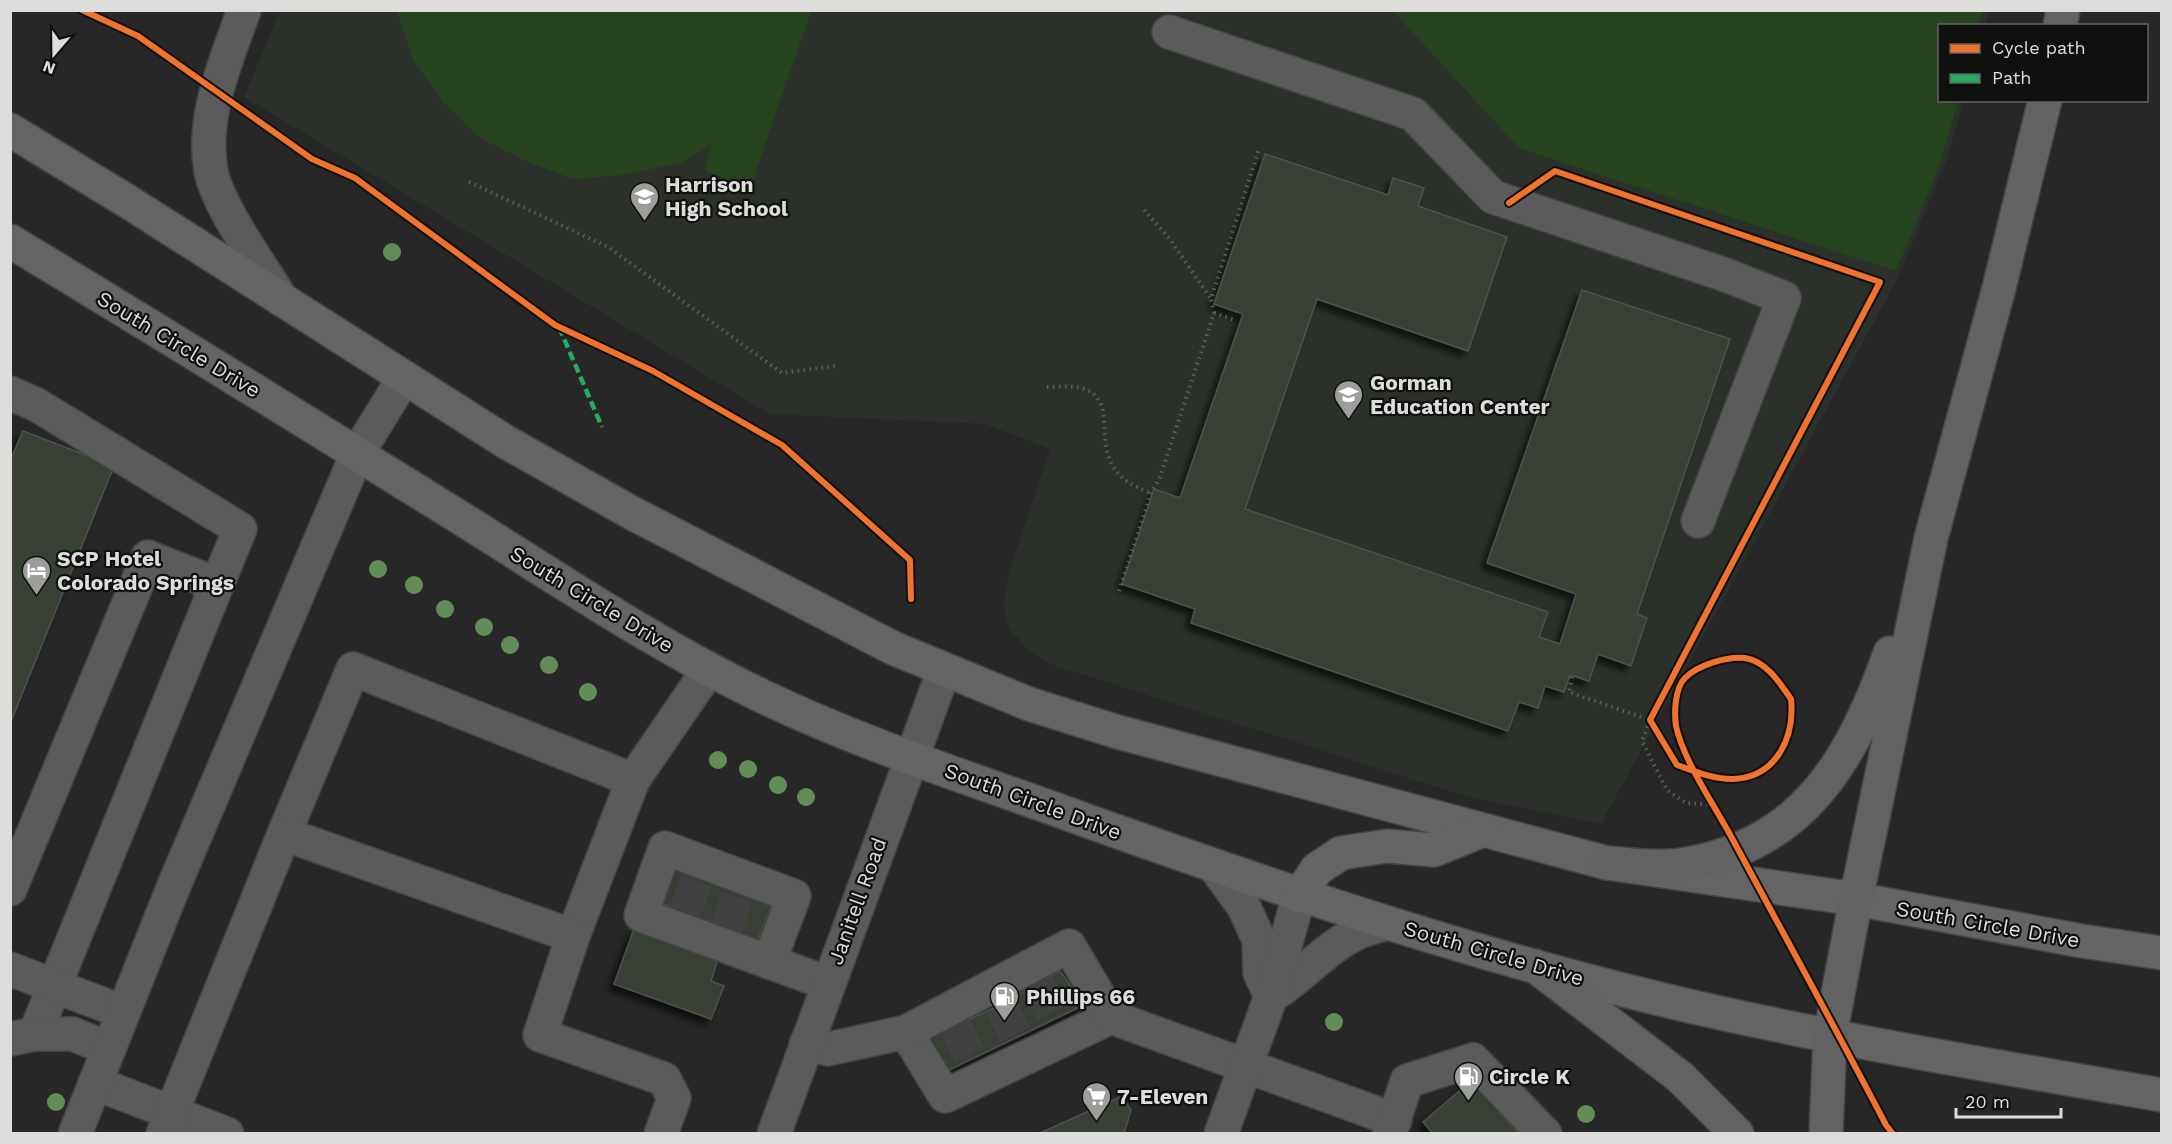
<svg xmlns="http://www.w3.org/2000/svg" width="2172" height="1144" font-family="'Work Sans',sans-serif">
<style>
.built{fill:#2b312a}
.green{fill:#25441d}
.building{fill:#374135;stroke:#4f504f;stroke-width:1.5;filter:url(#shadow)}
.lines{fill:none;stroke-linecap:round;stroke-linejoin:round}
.minor-tunnel{stroke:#414241;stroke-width:33;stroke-dasharray:33 16;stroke-linecap:butt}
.minor-casing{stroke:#434443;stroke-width:36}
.major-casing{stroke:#434443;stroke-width:36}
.highway-casing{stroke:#434443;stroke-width:36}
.path{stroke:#5d5d5d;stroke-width:4;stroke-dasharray:1.5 4.5;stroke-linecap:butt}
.minor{stroke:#5b5b5b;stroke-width:33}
.major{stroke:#646464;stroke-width:33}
.highway{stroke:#616261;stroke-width:33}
.quiet{stroke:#26ab63;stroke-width:4.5;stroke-dasharray:9 4.5;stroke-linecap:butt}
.cycleway-casing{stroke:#10110f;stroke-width:10}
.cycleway{stroke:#ef722f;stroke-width:6}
.tree{fill:#628c58}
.labels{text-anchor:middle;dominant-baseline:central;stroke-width:4.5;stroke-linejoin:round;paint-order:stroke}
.poi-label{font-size:21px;font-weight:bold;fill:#dddedc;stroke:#10110f;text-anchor:start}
.street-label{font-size:21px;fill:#dddedc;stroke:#10110f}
</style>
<defs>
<filter id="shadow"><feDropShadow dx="-5.5" dy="5.5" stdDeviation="3" flood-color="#0009"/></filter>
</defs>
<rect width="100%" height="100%" fill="#262726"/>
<path class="built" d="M280,11H1989L1985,25L1940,26V100L1964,101L1948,156L1900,274L1601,824L1468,797L1053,665L1027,649L1010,629L1003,606L1009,572L1050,449L985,424L770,414L244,97Z"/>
<g class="green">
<path d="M397,11V10L811,11L750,188L705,171L711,145L682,162L623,175L574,179L530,163L482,139L444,103L413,60Z"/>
<path d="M1393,11H1983L1979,25L1940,26V100L1958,101L1939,166L1896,271L1519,148Z"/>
</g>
<g class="building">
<path d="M1265,154L1388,195L1393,178L1424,188L1418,206L1507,237L1468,351L1317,299L1245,509L1548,612L1539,637L1560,644L1576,594L1487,563L1582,290L1730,339L1637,614L1647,618L1631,666L1598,654L1589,681L1570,675L1564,692L1545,686L1538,708L1519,702L1508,731L1191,623L1195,609L1122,584L1154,489L1180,498L1243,314L1214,304Z"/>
<path d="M23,431L114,466L10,724V461Z"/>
<path d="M666,865L771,906L758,940L653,900Z"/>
<path d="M634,929L718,959L711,981L724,986L711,1019L614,984Z"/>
<path d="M1060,971L1084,1005L947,1071L929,1038L1000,1005Z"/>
<path d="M1471,1081L1519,1134H1433L1423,1122Z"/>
<path d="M1122,1096L1131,1110L1124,1134H1038Z"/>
</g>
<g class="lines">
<g class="minor-tunnel">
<path d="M685,912L698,877"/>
<path d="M726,928L738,893"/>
<path d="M1037,983L1054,1019"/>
<path d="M1000,1005L1017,1037"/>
<path d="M955,1025L972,1060"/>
</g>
<defs>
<g id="minor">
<path d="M244,10C226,62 201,116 211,171C217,205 263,269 282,300"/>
<path d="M1169,32L1413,114L1493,197L1723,274L1784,298L1698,521"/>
<path d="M10,393L37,405L240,529L212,597"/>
<path d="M284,834L353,669L633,780"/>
<path d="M1215,867L1244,907L1259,940L1260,973L1270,994"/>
<path d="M10,889L148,557L206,580L212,597L35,1034"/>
<path d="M573,936L633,780L709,669"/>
<path d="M769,962L794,896L665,848L641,915L827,983"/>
<path d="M10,969L123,1012"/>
<path d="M1271,996C1300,979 1321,952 1351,936C1361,930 1375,927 1386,923"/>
<path d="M906,1032L945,1096L1111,1017"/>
<path d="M10,1039L35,1034H73L109,1049"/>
<path d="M806,1044L828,1049L906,1032L1069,946L1111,1017L1395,1120"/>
<path d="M95,1083L227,1134"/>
<path d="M75,1134L173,888L357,454L404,378"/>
<path d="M163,1134L284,834L573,936L540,1035L664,1079L674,1098L661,1134"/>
<path d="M774,1134L944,670"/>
<path d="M1221,1134L1271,996L1299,896"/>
<path d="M1389,1134L1407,1081L1473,1060L1545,1134"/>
</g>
<g id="major">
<path d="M10,130L127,201L506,442L632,513L893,648L1029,704L1118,732L1607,863L1856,899L2082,941L2162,953"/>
<path d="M10,241C158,330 304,421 451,512C554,576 655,645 764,697C866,746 976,780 1082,819C1289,893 1497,963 1711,1011C1860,1044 2011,1069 2162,1095"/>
<path d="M1299,896L1317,869L1341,853L1387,846L1434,850L1481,831"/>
</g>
<g id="highway">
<path d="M2060,26L2063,10"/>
<path d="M1607,863C1630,864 1657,869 1681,865C1803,847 1852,760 1890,653"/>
<path d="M1535,966L1680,1077L1737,1134"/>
<path d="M1826,1134L1830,1036L1856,899L1931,538L1999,288L2045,100"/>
</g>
</defs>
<use href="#minor" class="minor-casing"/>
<use href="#major" class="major-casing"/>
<use href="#highway" class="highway-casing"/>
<g class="path">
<path d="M469,182L608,247L782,373L835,366"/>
<path d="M1144,210L1169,238L1211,299"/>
<path d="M1214,313L1234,320"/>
<path d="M1047,387C1061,387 1080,384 1092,393C1121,413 1079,469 1151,493"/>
<path d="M1119,591L1151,493L1160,477L1214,313L1211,299L1259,149"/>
<path d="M1572,677L1569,692L1650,720L1642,741L1667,790L1686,803L1715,805"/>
</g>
<use href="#minor" class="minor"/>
<use href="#major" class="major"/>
<use href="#highway" class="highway"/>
<path class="quiet" d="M559,327L602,427"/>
<defs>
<g id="cycleway">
<path d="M82,10L138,36L312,159L355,178L555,325L653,371L782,445L910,560L911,599"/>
<path d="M1509,203L1555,171L1880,282L1650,720L1677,765C1694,771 1713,779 1732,779C1776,778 1795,738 1791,699C1780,683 1766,661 1745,658C1727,656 1698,665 1685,678C1675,688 1674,712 1676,726C1683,760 1716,808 1733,840C1784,935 1836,1029 1886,1125L1893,1134"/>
</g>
</defs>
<use href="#cycleway" class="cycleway-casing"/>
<use href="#cycleway" class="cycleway"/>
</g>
<g class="tree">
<circle cx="392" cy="252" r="9"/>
<circle cx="378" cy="569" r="9"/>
<circle cx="414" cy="585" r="9"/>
<circle cx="445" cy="609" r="9"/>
<circle cx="484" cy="627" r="9"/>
<circle cx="510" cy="645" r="9"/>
<circle cx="549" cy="665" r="9"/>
<circle cx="588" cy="692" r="9"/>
<circle cx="718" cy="760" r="9"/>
<circle cx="748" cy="769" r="9"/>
<circle cx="778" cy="785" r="9"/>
<circle cx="806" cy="797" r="9"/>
<circle cx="1334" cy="1022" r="9"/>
<circle cx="56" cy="1102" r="9"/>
<circle cx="1586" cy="1114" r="9"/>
</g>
<defs>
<symbol id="school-pin" viewBox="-11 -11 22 30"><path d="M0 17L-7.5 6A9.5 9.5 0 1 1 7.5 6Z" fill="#9d9e9c" stroke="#10110f"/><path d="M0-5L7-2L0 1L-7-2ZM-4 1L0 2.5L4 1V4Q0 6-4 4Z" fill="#fff"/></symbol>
<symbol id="hotel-pin" viewBox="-11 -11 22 30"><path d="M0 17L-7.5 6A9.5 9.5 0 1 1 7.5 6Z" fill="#9d9e9c" stroke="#10110f"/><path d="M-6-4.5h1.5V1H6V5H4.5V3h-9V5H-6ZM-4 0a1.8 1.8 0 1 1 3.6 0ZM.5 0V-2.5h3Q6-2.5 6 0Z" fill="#fff"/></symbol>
<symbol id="fuel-pin" viewBox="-11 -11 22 30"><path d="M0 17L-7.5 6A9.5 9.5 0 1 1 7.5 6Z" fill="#9d9e9c" stroke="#10110f"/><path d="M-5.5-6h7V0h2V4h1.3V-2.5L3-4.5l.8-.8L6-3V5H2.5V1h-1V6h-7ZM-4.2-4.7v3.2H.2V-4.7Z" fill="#fff"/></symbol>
<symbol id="supermarket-pin" viewBox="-11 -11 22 30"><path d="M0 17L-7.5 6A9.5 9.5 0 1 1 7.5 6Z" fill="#9d9e9c" stroke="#10110f"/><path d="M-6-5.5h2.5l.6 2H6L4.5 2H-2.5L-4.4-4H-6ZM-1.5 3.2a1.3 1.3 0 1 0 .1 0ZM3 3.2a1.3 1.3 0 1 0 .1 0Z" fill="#fff"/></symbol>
</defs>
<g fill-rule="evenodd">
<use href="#school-pin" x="628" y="180" width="33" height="45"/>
<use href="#school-pin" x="1332" y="378" width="33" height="45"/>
<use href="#hotel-pin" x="20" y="554" width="33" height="45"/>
<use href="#fuel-pin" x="988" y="980" width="33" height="45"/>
<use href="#fuel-pin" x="1452" y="1060" width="33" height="45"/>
<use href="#supermarket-pin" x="1080" y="1080" width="33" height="45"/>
</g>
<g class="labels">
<g class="poi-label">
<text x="665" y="184">Harrison<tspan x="665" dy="24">High School</tspan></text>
<text x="1370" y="382">Gorman<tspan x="1370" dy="24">Education Center</tspan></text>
<text x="57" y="558">SCP Hotel<tspan x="57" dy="24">Colorado Springs</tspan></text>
<text x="1026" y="996">Phillips 66</text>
<text x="1489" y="1076">Circle K</text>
<text x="1117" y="1096">7-Eleven</text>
</g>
<g class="street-label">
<text transform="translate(179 344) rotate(31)">South Circle Drive</text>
<text transform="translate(592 599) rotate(31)">South Circle Drive</text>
<text transform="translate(1033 801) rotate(20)">South Circle Drive</text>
<text transform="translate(857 901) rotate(-70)">Janitell Road</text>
<text transform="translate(1988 924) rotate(10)">South Circle Drive</text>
<text transform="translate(1494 953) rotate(16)">South Circle Drive</text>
</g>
</g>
<rect width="2172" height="1144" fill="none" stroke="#dddedc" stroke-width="24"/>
<rect x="1938" y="24" width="210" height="78" fill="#10110f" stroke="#626361" stroke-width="1.5"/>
<rect x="1950" y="44" width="30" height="9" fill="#ef722f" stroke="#626361" stroke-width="1.5"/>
<text x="1992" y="54" font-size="18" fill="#dddedc">Cycle path</text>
<rect x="1950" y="74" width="30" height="9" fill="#26ab63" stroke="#626361" stroke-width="1.5"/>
<text x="1992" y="84" font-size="18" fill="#dddedc">Path</text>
<g transform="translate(54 54) rotate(200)" stroke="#10110f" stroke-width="4.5" paint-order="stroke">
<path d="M0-4.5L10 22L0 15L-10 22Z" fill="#dddedc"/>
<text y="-9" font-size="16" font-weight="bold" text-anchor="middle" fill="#dddedc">N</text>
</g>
<path d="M1956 1108v9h105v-9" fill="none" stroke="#dddedc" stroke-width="3"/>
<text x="1965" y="1108" font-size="18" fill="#dddedc" stroke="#10110f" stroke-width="4.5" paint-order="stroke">20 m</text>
</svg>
